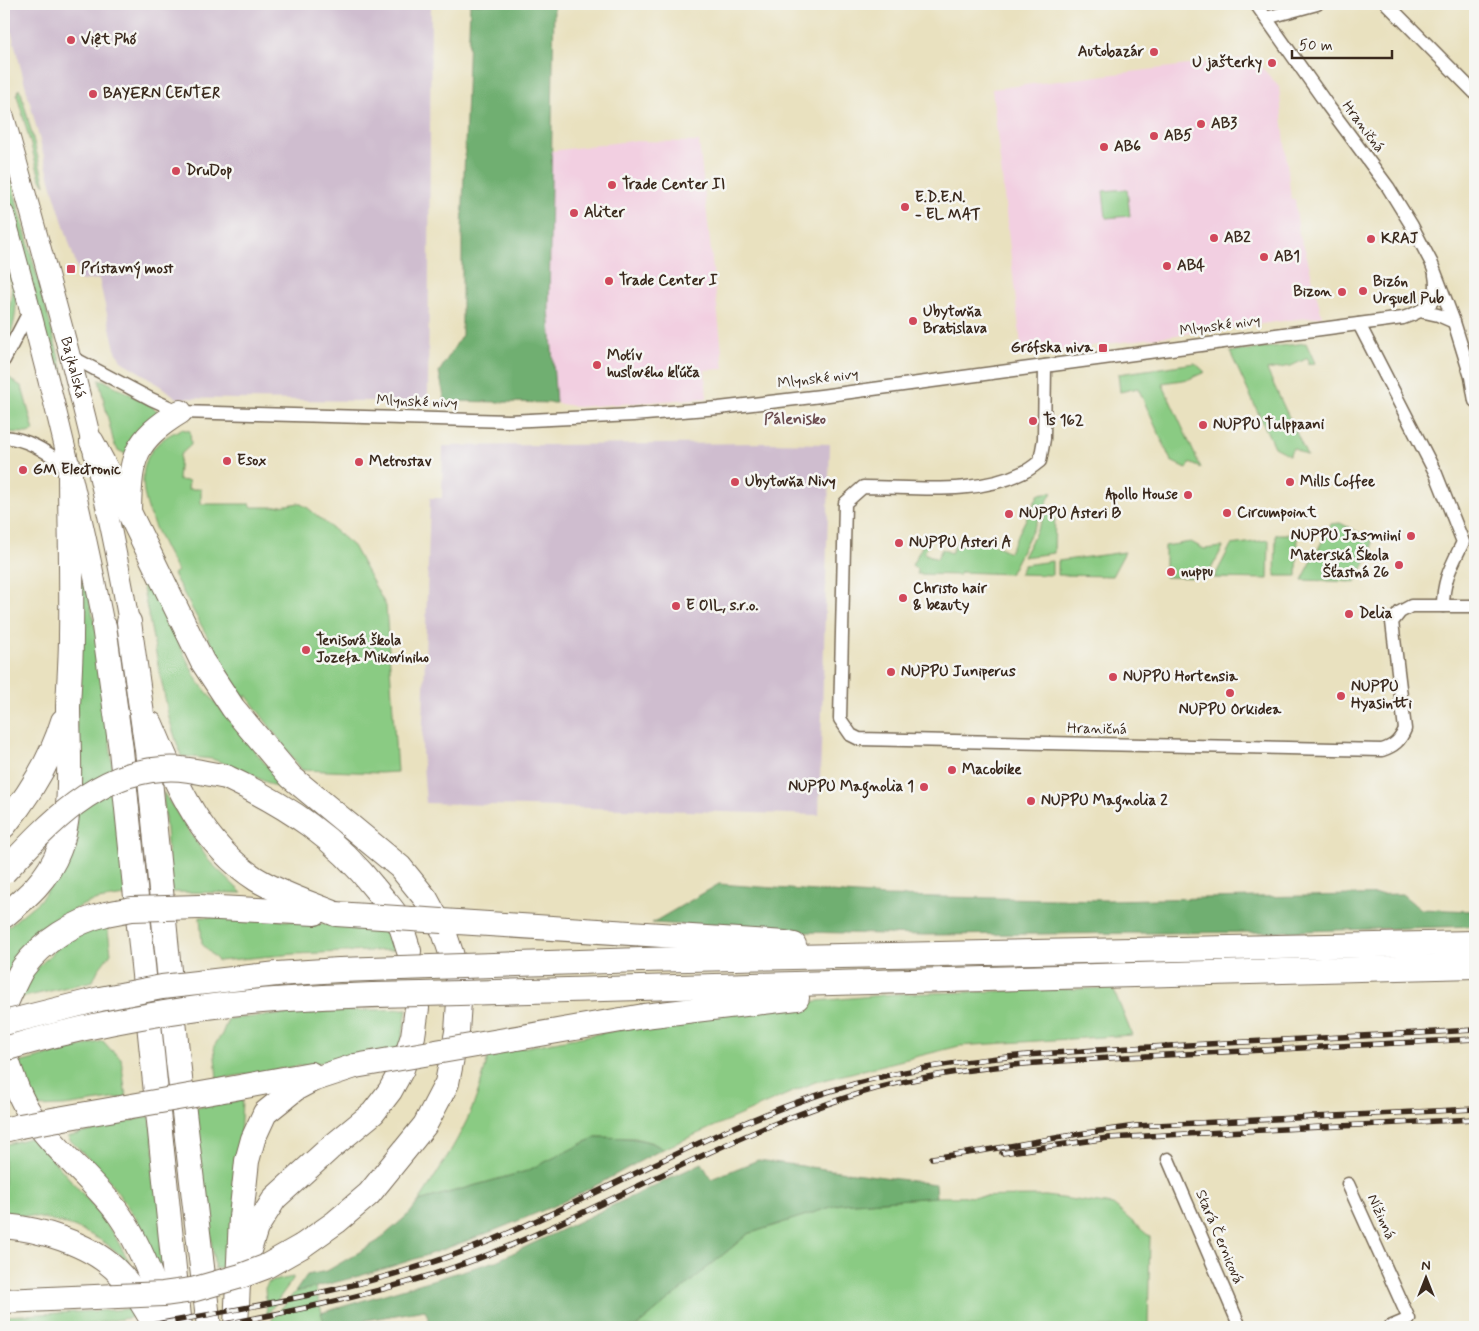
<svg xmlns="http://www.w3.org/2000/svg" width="1479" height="1331" font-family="Mynerve,sans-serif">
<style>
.built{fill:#f2cfe1}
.industrial{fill:#cfbdcf}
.green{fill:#8acb83;stroke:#627a50}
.forest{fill:#6faf71;stroke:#556c48}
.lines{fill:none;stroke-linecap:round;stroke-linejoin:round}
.street-casing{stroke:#786a56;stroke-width:15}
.primary-casing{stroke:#786a56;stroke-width:22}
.highway-casing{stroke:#786a56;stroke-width:26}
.street{stroke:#fff;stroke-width:12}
.primary{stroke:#fff;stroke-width:20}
.highway{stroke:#fff;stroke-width:24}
.rail-casing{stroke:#3b2a1e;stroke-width:5.5}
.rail{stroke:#f6f6f2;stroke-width:4;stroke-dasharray:11;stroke-linecap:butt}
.highway-bridge-casing{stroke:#786a56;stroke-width:26;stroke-linecap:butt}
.highway-bridge{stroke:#fff;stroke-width:24}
.poi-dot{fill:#d1495b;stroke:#f6f6f2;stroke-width:2}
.labels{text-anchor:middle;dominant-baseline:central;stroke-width:5;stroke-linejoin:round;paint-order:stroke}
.poi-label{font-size:15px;font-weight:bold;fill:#3b2a1e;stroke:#f6f6f2;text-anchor:start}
.street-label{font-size:15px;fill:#3b2a1e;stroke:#f6f6f2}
.neighbourhood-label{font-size:16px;font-weight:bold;fill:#6e4f52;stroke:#f6f6f2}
</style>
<rect width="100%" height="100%" fill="#f6f6f2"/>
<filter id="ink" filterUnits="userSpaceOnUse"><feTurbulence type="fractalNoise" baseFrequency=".02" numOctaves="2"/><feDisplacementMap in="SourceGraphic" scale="10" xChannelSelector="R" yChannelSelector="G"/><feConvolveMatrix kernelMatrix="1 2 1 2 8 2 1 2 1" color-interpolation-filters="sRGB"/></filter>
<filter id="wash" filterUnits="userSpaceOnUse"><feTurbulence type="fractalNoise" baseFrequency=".0096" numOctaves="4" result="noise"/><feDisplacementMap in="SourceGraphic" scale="20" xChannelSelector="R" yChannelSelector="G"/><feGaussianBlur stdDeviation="1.12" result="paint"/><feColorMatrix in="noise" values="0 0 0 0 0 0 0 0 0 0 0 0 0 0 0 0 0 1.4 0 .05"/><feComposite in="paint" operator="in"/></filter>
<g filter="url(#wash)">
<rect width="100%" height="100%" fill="#e9e1bf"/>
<g class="built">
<path d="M1253,57L1279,87L1291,200L1295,199L1299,235L1305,249L1322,316L1022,355L992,89Z"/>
<path d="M629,141L699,142L724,369L705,370L707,398L578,407L556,403L549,308L551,151Z"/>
</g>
<g class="industrial">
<path d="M4,4H431L428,402L177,398L146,376L121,361L115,349L99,279L81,281L52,187Z"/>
<path d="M767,443L830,444L819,815L426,803L422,752L430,498H442L443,446Z"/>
</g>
<g class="green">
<path d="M19,89L21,92L45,185L40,178L17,95Z"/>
<path d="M4,154L65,379H57L4,184Z"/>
<path d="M1127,189L1130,216L1106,218L1103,191Z"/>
<path d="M4,240C11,267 20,293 14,322C13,329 9,337 6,344L12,287L4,262Z"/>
<path d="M1306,343L1315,363L1308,364V358L1291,366L1267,370L1307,456L1293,448L1289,455L1274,447L1230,352Z"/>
<path d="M1195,363L1205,372L1189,379L1162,383L1201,468L1190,463L1187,469L1171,461L1138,388L1120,392L1118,374Z"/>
<path d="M4,374L22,387L34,431L27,433L4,432Z"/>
<path d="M99,380H103L152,406L161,415L129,456L118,450L114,444Z"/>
<path d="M182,429L190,431L191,445L180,455L178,480L189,481L188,489H201V504H250L251,507H274L299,503L308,508L353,546L386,606L397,772L380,773L302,770L246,695L244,703L173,574L177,571C153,526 112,456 182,429Z"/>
<path d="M1052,492L1010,574L961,572L959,575L917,574V569L912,565L925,541L929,543L924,553L937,559L942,549L951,553L960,536L974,544L978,536L1009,552L1039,494Z"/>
<path d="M1049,507L1055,510L1054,553L1023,557Z"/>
<path d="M1340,523L1372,539V550L1355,582L1302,580L1331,524Z"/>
<path d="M1276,534H1298L1297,576H1275Z"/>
<path d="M1269,540L1268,579L1214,578L1231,545Z"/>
<path d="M77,542L99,645L127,896C112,898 94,899 81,906C49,922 24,949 4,978V930L39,901L60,875L76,833Z"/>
<path d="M1191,542L1204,549L1223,547L1206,578L1165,577V546Z"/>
<path d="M1125,552L1112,576L1058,575V561Z"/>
<path d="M1052,561V575L1019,574L1024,565Z"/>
<path d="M148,582L197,680L290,794L238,768L212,759L181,756L169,718L142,584Z"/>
<path d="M163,792L209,861L242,893L171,892Z"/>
<path d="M200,917L249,918L385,928L394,950L294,954L218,961L202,944Z"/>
<path d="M107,923L111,953L98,970L93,981L16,999L25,980L65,940Z"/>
<path d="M1113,988L1132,1035L959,1046L815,1082L663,1149L653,1143L635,1138L596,1137L527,1171L419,1201C436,1175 453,1149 467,1120C477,1099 483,1076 489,1054L731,1009L894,994Z"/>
<path d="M407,1009L400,1050L217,1079L214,1046L222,1034L228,1019L313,1012Z"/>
<path d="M103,1041L111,1050L121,1058L126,1097L64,1106L35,1107L15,1064Z"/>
<path d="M242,1100L234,1261L224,1267L215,1269L193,1108Z"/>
<path d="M150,1116L169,1268L159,1270L137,1220L106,1176L67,1137Z"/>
<path d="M33,1137L96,1209L114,1235L130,1263C122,1257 114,1249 105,1243C76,1224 39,1215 4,1214V1145Z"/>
<path d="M1046,1196L1113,1205L1150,1237L1148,1327H636L748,1234L840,1204L936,1197Z"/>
<path d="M293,1277V1279L267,1315L265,1288L269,1282Z"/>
<path d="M315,1287L326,1327H300L299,1324L291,1325V1327H268L269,1323L295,1292Z"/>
<path d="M131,1309L139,1316L75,1327H4V1316Z"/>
</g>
<g class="forest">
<path d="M470,4H554L549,308L556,403L445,401L439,372L462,335V232Z"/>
<path d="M719,884L885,896L1108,900L1402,894L1420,909L1475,911V926L1268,932L925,935L803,932L652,923Z"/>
<path d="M596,1137C619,1138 644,1136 663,1149C628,1167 594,1188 558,1204C473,1241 386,1272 295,1292L307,1275L327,1271L378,1241L410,1213L419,1201L527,1171Z"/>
<path d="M758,1160L935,1184L936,1197L840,1204L748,1234L636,1327H432L425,1310L326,1327L321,1313L496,1261L702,1163L711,1179Z"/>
</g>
</g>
<g filter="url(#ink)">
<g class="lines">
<defs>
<g id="street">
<path d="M1256,4L1328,106L1388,187L1412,226L1431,262L1454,322L1471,377L1475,401"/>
<path d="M1387,4L1475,93"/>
<path d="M1266,18L1317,4"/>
<path d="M1420,311L1438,315L1454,322"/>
<path d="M1359,324L1436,474L1463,542C1452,565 1443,579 1443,606"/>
<path d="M70,356L151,399L180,412L509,421L633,415L719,408L821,396L1403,318C1427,310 1440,303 1435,275"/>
<path d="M4,360L30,310"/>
<path d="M1045,366L1044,439L1040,461C1035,465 1029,470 1024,472C975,496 916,487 863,487L845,503L840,719L851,735L859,739L1382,750C1394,746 1400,741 1405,729L1392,622L1400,612L1411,606H1475"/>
<path d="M4,437C30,439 49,454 70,468"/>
<path d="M1168,1159L1240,1327"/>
<path d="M1348,1184L1409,1319L1390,1327"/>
</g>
<g id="primary">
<path id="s1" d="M4,117C51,284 99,450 129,622"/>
<path d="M4,214C42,350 77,487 104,626"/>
</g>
<g id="highway">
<path d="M92,442L129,512L202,661L233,708L291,777L400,867L426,899L444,932L451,953L460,986L457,1032L447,1083L425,1125L369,1194L336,1222L302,1246"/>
<path d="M129,510C130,458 134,440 180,412"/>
<path d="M129,622L147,750L178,1061L209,1327"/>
<path d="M104,626L121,750L180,1327"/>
<path d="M151,724C176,783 200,843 256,879C281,894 309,903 336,914"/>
<path d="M226,777C288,806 335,837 377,891C383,899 391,907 396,915C402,926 405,940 409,951"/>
<path d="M4,826C30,794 51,760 63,721"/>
<path d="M199,907L315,913"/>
<path d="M4,916C27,897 48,879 59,850C74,812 68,749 68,707C69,683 71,659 71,635C72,580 70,524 70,468"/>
<path d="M442,921L785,943L794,945"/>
<path d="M641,960L1475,943"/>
<path d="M641,988L1475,966"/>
<path d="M6,1003C11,992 16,979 23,968C43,941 74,922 106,914"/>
<path d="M644,1016L797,998"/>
<path d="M8,1063C14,1081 20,1099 31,1115C55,1150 89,1176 115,1209C138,1239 152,1276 163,1312"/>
<path d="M218,1091L311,1074"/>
<path d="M58,1119L126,1107"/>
<path d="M4,1130L20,1126"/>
<path d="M4,1226C39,1229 87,1243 114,1268C132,1285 144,1306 156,1327"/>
<path d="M239,1282L256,1228L275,1198L329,1149L373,1113L390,1091L402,1069L413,1036L417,1008"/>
<path d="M236,1327L241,1217L247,1161L253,1139L265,1113L295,1089L312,1080L355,1066"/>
</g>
</defs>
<use href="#street" class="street-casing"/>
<use href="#primary" class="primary-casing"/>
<use href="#highway" class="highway-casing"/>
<use href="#street" class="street"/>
<use href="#primary" class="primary"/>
<use href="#highway" class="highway"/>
<defs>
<g id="rail">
<path d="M1002,1153L1108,1138L1475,1119"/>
<path d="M932,1158L981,1151L1078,1134L1136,1126L1475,1109"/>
<path d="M142,1327C258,1305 375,1288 485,1243C609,1192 724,1120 854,1084C951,1057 1050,1053 1150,1047C1258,1041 1367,1036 1475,1030"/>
<path d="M209,1327C305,1309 399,1290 490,1254C620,1201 741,1126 878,1088C965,1065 1056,1061 1146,1056C1256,1050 1365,1045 1475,1039"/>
</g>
</defs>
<use href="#rail" class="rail-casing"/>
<use href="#rail" class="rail"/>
<defs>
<g id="highway-bridge">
<path d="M4,872C47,826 95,773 162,769C184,767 205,773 226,777"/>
<path d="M106,914L132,909L199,907"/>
<path d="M336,914L442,921"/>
<path d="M4,1023L100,999L162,987L277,974L339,970L641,960"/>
<path d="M4,1049C77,1027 153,1013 230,1004C294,997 358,995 422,994C495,992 568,990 641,988"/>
<path d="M355,1066L644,1016"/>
<path d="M126,1107L218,1091"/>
<path d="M20,1126L58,1119"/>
<path d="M4,1301L163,1294L192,1290L241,1276L265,1267L302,1246"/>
</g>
</defs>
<use href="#highway-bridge" class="highway-bridge-casing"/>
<use href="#highway-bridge" class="highway-bridge"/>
</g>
</g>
<g class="poi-dot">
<circle cx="71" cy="40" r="5"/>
<circle cx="1154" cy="52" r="5"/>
<circle cx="1272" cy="63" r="5"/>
<circle cx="93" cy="94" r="5"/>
<circle cx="1201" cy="124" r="5"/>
<circle cx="1154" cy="136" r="5"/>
<circle cx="1104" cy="147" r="5"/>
<circle cx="176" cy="171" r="5"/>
<circle cx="612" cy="185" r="5"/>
<circle cx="905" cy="207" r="5"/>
<circle cx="574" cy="213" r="5"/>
<circle cx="1214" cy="238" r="5"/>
<circle cx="1371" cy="239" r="5"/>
<circle cx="1264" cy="257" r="5"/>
<circle cx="1167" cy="266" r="5"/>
<rect x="66" y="264" width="10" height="10" rx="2.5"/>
<circle cx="609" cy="281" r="5"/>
<circle cx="1363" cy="291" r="5"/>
<circle cx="1342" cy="292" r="5"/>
<circle cx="913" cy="321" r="5"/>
<rect x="1098" y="343" width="10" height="10" rx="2.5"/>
<circle cx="597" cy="365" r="5"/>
<circle cx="1033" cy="421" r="5"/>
<circle cx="1203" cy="425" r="5"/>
<circle cx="227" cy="461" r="5"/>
<circle cx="359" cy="462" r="5"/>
<circle cx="23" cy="470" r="5"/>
<circle cx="735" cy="482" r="5"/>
<circle cx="1290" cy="482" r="5"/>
<circle cx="1188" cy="495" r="5"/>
<circle cx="1227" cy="513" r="5"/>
<circle cx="1009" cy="514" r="5"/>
<circle cx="1411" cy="536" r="5"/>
<circle cx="899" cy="543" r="5"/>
<circle cx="1399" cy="565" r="5"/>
<circle cx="1171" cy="572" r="5"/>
<circle cx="903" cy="598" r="5"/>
<circle cx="676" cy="606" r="5"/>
<circle cx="1349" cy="614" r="5"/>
<circle cx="306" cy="650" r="5"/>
<circle cx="891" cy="672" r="5"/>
<circle cx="1113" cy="677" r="5"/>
<circle cx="1230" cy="693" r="5"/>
<circle cx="1341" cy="696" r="5"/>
<circle cx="952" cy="770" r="5"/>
<circle cx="924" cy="787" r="5"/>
<circle cx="1031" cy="801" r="5"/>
</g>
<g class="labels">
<g class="poi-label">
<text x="81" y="40">Việt Phố</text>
<text x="1144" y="52" text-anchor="end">Autobazár</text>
<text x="1262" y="63" text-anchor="end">U jašterky</text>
<text x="103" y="94">BAYERN CENTER</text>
<text x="1211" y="124">AB3</text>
<text x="1164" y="136">AB5</text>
<text x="1114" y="147">AB6</text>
<text x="186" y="171">DruDop</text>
<text x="622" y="185">Trade Center II</text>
<text x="915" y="198">E.D.E.N.<tspan x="915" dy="17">- EL MAT</tspan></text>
<text x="584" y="213">Aliter</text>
<text x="1224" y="238">AB2</text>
<text x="1381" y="239">KRAJ</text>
<text x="1274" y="257">AB1</text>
<text x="1177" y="266">AB4</text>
<text x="81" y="269">Prístavný most</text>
<text x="619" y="281">Trade Center I</text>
<text x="1373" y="282">Bizón<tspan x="1373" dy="17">Urquell Pub</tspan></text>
<text x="1332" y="292" text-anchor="end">Bizon</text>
<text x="923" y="312">Ubytovňa<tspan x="923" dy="17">Bratislava</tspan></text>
<text x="1093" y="348" text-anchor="end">Grófska niva</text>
<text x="607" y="356">Motív<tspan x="607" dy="17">husľového kľúča</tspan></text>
<text x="1043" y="421">Ts 162</text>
<text x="1213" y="425">NUPPU Tulppaani</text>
<text x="237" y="461">Esox</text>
<text x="369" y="462">Metrostav</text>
<text x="33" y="470">GM Electronic</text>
<text x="745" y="482">Ubytovňa Nivy</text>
<text x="1300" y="482">Mills Coffee</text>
<text x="1178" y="495" text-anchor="end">Apollo House</text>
<text x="1237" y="513">Circumpoint</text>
<text x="1019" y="514">NUPPU Asteri B</text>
<text x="1401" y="536" text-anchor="end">NUPPU Jasmiini</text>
<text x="909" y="543">NUPPU Asteri A</text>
<text x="1389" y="556" text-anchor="end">Materská Škola<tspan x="1389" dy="17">Šťastná 26</tspan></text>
<text x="1181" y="572">nuppu</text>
<text x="913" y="589">Christo hair<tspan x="913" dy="17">&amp; beauty</tspan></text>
<text x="686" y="606">E OIL, s.r.o.</text>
<text x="1359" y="614">Delia</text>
<text x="316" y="641">Tenisová škola<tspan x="316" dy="17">Jozefa Mikovíniho</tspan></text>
<text x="901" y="672">NUPPU Juniperus</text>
<text x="1123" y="677">NUPPU Hortensia</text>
<text x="1351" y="687">NUPPU<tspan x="1351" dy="17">Hyasintti</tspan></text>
<text x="1230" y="710" text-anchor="middle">NUPPU Orkidea</text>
<text x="962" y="770">Macobike</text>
<text x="914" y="787" text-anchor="end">NUPPU Magnolia 1</text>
<text x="1041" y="801">NUPPU Magnolia 2</text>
</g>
<g class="street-label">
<text transform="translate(1363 127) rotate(53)">Hraničná</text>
<text transform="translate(1220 326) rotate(-8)">Mlynské nivy</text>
<text stroke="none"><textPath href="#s1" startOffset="260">Bajkalská</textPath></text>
<text transform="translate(818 379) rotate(-7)">Mlynské nivy</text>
<text transform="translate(417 402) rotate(2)">Mlynské nivy</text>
<text transform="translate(1097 729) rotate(1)">Hraničná</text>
<text transform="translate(1381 1217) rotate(66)">Nížinná</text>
<text transform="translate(1219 1237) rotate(67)">Stará Černicová</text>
</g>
<g class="neighbourhood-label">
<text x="795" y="419">Pálenisko</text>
</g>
</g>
<rect width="1479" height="1331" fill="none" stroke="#f6f6f2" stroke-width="20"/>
<g transform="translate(1426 1278)" stroke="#f6f6f2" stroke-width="4" paint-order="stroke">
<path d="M0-4L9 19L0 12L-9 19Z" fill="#3b2a1e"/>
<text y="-8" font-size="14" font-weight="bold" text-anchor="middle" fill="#3b2a1e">N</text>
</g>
<path d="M1292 50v8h100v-8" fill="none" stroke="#3b2a1e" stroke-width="2.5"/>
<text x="1299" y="50" font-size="15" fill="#3b2a1e" stroke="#f6f6f2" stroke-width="4" paint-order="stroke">50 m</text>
</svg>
